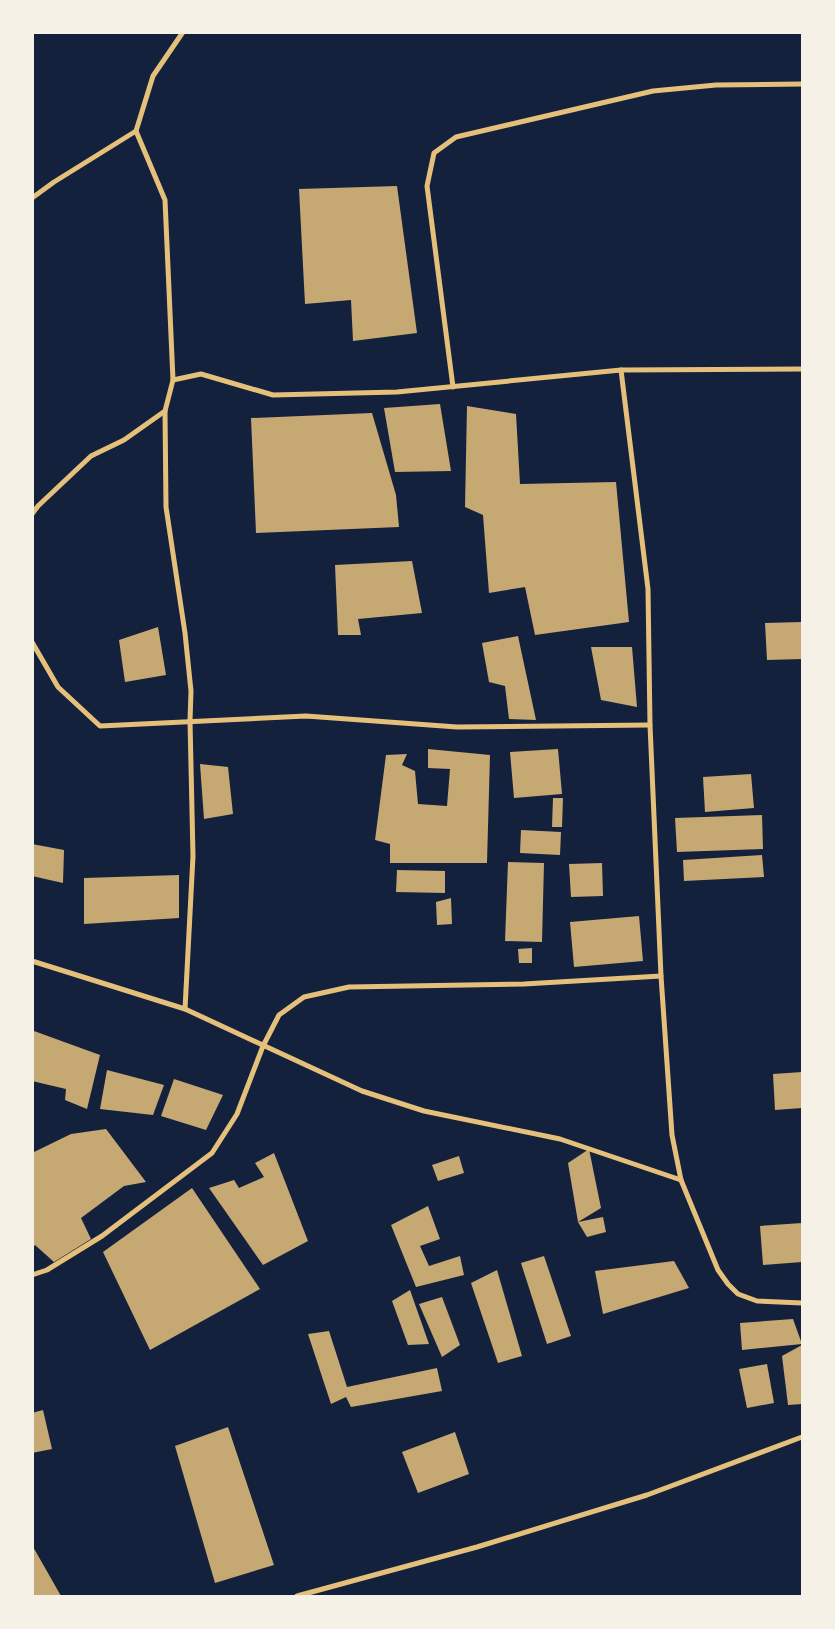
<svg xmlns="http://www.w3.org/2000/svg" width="835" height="1629" font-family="Barlow,sans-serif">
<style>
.building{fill:#c6a872}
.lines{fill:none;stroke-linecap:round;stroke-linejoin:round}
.minor{stroke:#e5c07b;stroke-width:5}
</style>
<rect width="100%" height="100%" fill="#14213d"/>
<g class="building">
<path d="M397,186L417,333L353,341L351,300L305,304L299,189Z"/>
<path d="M440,404L451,471L395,472L384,408Z"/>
<path d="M467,406L516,414L520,484L616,482L629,622L535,635L525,587L489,593L483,515L465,507Z"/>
<path d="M372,413L396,495L399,527L256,533L251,418Z"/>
<path d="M412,561L422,613L358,619L361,635H338L335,565Z"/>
<path d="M802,622V659L767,660L765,623Z"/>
<path d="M158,627L166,675L125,682L119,640Z"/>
<path d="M518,636L536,720L509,719L505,686L489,682L482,643Z"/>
<path d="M591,647H632L637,707L601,700Z"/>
<path d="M428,749L490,755L487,863H390V844L375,840L386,755L407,754L402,765L415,771L418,804L447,806L450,769L428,768Z"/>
<path d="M558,749L562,794L514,798L510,752Z"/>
<path d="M200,764L228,767L233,814L204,819Z"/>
<path d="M751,774L754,808L705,812L703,777Z"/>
<path d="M553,798H563L562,827H552Z"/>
<path d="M762,815L763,849L677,852L675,818Z"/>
<path d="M521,830L561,832L560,855L520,853Z"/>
<path d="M32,844L64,850L63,883L32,876Z"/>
<path d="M762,855L764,877L684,881L683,860Z"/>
<path d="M508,862L544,863L542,942L505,941Z"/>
<path d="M602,863L603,896L571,897L569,864Z"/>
<path d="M397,870L445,871V893L396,892Z"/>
<path d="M179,875V918L84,924V878Z"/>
<path d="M451,898L452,924L437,925L436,902Z"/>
<path d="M639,916L643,961L574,967L570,922Z"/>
<path d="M532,948V963H519L518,949Z"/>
<path d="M34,1031L100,1055L87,1109L65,1100L66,1089L32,1081V1038Z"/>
<path d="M107,1070L164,1085L153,1115L100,1109Z"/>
<path d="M802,1072V1108L775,1110L773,1074Z"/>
<path d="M174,1079L223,1095L206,1130L161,1116Z"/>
<path d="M106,1129L146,1182L124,1186L81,1218L91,1239L54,1262L35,1245L32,1249V1153L71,1134Z"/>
<path d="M589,1149L601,1208L578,1222L603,1217L606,1232L587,1237L578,1222L568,1163Z"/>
<path d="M274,1153L308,1241L263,1265L209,1188L234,1180L239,1188L264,1177L255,1163Z"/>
<path d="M459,1156L464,1173L438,1181L432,1165Z"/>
<path d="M192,1188L260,1289L150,1350L103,1252Z"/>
<path d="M428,1206L440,1239L420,1246L429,1266L460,1256L464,1275L416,1287L391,1225Z"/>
<path d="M802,1223V1262L763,1265L760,1226Z"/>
<path d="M544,1256L571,1336L547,1344L521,1263Z"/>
<path d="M674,1261L689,1288L603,1314L595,1271Z"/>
<path d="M497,1270L522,1356L498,1363L471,1283Z"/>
<path d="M410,1290L429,1344L408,1345L392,1301Z"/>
<path d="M442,1297L460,1345L442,1357L419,1304Z"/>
<path d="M793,1319L802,1344L742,1350L740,1323Z"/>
<path d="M329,1331L347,1387L437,1368L442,1391L351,1407L346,1397L331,1404L308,1334Z"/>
<path d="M802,1345V1404L788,1405L782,1356Z"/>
<path d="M767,1364L774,1403L747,1408L739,1369Z"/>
<path d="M43,1410L52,1449L32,1453V1413Z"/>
<path d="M228,1427L274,1565L215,1583L175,1446Z"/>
<path d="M455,1432L469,1474L418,1493L402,1452Z"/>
<path d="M32,1545L61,1596H32Z"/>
</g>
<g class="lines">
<g class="minor">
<path d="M136,131L165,200L173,380"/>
<path d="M32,198L54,182L136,131L153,76L183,32"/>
<path d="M621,370L648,589L650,725L661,976L672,1135L681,1180L718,1270L728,1284L738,1294L757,1301L802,1303"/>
<path d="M453,387L427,186L434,153L456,137L653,91L716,85L802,84"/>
<path d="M32,514L38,506L91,456L124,440L165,411"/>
<path d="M32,642L58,687L100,726L306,716L457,727L650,725"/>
<path d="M32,961L185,1009L362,1091L424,1111L560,1139L681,1180"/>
<path d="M185,1009L193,856L190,721L191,691L185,633L166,507L165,411L173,380L201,374L273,395L397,392L621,370L802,369"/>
<path d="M32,1275L47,1270L102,1236L212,1153L237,1114L263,1046L279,1015L304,997L349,987L524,984L661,976"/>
<path d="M297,1596L477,1547L647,1495L802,1437"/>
</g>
</g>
<rect width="835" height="1629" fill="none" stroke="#f6f1e7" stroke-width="68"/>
</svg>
